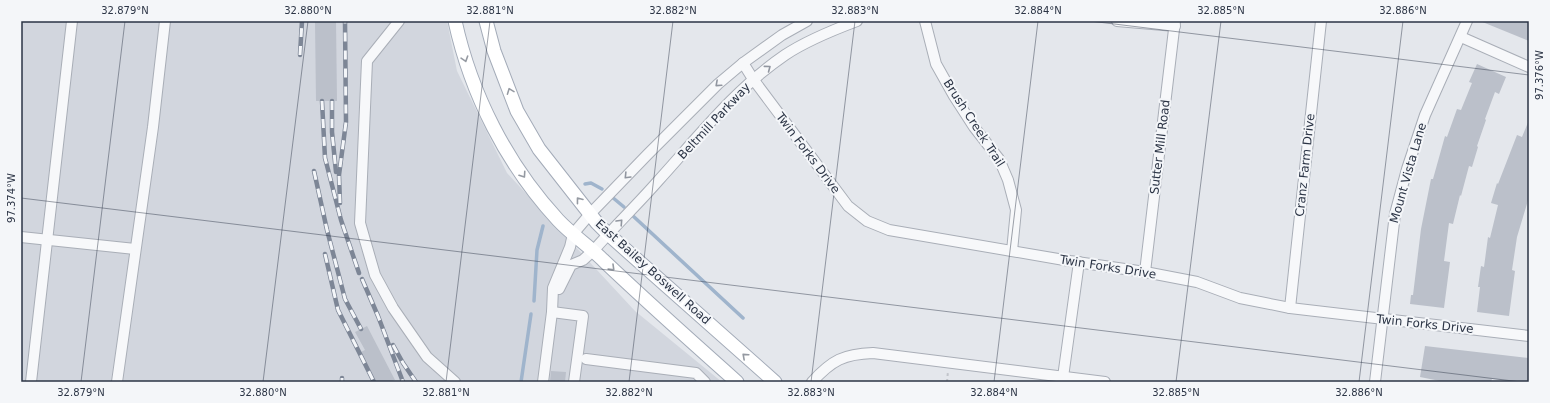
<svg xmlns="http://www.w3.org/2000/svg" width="1550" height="403" font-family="'DejaVu Sans',sans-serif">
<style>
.built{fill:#d2d6de}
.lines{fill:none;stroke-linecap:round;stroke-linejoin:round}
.stream{stroke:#9fb4cc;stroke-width:3.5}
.building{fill:#bbc0ca}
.minor-casing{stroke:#a9aeb7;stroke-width:12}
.major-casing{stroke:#a3abb8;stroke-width:15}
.path{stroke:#c2c5cb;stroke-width:2;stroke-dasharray:3 3;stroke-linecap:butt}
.minor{stroke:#f7f8fa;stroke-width:10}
.major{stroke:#fff;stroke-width:13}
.rail-casing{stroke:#7d8696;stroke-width:4.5}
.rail{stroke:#f4f6f9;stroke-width:3;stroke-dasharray:9;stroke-linecap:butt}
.oneway{stroke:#959aa2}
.oneway2{stroke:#9196a0}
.ticks{fill:none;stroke:#2b3445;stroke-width:1;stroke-opacity:0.45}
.labels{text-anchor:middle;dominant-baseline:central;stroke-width:4;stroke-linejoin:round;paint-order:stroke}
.street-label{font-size:12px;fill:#2b3445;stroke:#f4f6f9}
.neatline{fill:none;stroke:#2b3445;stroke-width:1.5}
.ticks-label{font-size:10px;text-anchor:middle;fill:#2b3445}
</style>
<rect width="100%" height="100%" fill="#e4e7ec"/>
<path class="built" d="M21,21H447L457,71L507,173L635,311L722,382H21Z"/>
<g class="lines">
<g class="stream">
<path d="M585,184L591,183L602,189"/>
<path d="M612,197L624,207"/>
<path d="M632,215L743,318"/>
<path d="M534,301L537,250L543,226"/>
<path d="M521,382L531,314"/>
</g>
</g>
<g class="building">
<path d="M315,21H336L337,101H316Z"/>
<path d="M1480,21H1529V41Z"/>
<path d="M1477,64L1506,77L1499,94L1495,92L1485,119L1486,120L1477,146L1478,147L1472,167L1469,166L1461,196L1460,195L1453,224L1449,223L1444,261L1450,262L1444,308L1410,304L1411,295H1413L1421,229L1431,179H1433L1445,136L1447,137L1457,109L1461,110L1472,83L1469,82Z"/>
<path d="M1529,120V197L1517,237L1512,270L1515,271L1509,316L1477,312L1480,287H1478L1481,266L1484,267L1488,237L1490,238L1498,205L1491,203L1497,183L1498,184L1517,135L1522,137Z"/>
<path d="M367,326L395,380L390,382H375L364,361L365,360L361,352L365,350L355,332Z"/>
<path d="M1425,346L1529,358V382H1513L1492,379L1491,382H1445L1420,377Z"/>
<path d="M551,371L566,372L565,382H550Z"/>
</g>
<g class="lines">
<defs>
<g id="minor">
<path d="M399,21L367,61L360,223L375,275L393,308L427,357L455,382"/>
<path d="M925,21L936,64L954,96L974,127L999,159L1008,180L1016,210L1012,251"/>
<path d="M1117,21L1175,26"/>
<path d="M1461,37L1529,67"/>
<path d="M743,63L753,79L848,206L867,221L889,230L1070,261L1145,272L1197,282L1240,298L1290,308L1529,336"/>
<path d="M21,237L135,249"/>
<path d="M1145,272L1175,21"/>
<path d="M559,289L571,265L583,260L594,250C614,227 637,205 658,181C698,137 735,89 785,55C806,41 833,30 857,21"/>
<path d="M1290,308L1321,21"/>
<path d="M552,312L583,316L574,382"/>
<path d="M586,359L696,373L705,382"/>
<path d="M1063,377L1079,262"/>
<path d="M31,382L72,21"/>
<path d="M117,382L153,127L165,21"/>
<path d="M543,382L552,312L553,288L570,247L573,234L590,214L647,155L718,84L743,63L782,35L807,21"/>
<path d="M812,382C832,360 844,354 873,353L1105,382"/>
<path d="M1375,382L1395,214L1407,169L1425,115L1467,21"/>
</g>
<g id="major">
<path d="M455,21C471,94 507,165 558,220C572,235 589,246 603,260C647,302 692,342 737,382"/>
<path d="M486,21L494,51L517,111L539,149L597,223L608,234L775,382"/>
</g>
</defs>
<use href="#minor" class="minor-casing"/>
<use href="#major" class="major-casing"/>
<path class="path" d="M947,382L948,371"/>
<use href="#minor" class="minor"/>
<use href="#major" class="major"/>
<defs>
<g id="rail">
<path d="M300,55L302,21"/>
<path d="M322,101L325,158L341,220L359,273"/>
<path d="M332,101V132L336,172"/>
<path d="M314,171L327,230L345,299L361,329"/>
<path d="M340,203L339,175L346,122L345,21"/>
<path d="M325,254L338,310L374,382"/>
<path d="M362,279L378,316L403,382"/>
<path d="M393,345L403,363L416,382"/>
<path d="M342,378V382"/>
</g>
</defs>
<use href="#rail" class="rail-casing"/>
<use href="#rail" class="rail"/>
</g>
<defs><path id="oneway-chevron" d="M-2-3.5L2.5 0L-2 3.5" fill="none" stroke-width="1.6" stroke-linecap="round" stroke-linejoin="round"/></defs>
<g class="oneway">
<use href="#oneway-chevron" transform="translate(465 59) rotate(72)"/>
<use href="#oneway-chevron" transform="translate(510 91) rotate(-111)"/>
<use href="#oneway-chevron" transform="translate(523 175) rotate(56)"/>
<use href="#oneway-chevron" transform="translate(579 200) rotate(-128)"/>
<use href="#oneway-chevron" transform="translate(612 268) rotate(44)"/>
<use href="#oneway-chevron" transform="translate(745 356) rotate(-138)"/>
</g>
<g class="oneway2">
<use href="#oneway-chevron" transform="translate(768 68) rotate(-37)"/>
<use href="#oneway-chevron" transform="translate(718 84) rotate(138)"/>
<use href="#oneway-chevron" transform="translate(627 176) rotate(134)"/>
<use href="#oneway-chevron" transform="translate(620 222) rotate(-47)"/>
</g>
<path class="ticks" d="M1090,21L1529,75M21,198L1521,382M81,382L125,21M263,382L308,21M446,382L490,21M629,382L673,21M811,382L855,21M994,382L1038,21M1176,382L1221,21M1359,382L1403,21"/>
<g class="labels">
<g class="street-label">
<text transform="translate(714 121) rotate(-47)">Beltmill Parkway</text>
<text transform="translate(974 123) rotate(57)">Brush Creek Trail</text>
<text transform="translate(1160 147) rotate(-83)">Sutter Mill Road</text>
<text transform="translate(808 153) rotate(53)">Twin Forks Drive</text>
<text transform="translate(1305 165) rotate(-84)">Cranz Farm Drive</text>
<text transform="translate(1408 173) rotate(-74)">Mount Vista Lane</text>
<text transform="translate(1108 267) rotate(9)">Twin Forks Drive</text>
<text transform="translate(653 272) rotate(42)">East Bailey Boswell Road</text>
<text transform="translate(1425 324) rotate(6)">Twin Forks Drive</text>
</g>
</g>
<rect width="1550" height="403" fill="none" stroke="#f4f6f9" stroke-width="44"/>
<rect x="22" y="22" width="1506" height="359" class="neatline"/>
<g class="ticks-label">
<text x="125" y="14">32.879°N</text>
<text x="308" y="14">32.880°N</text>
<text x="490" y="14">32.881°N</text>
<text x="673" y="14">32.882°N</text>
<text x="855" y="14">32.883°N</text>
<text x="1038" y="14">32.884°N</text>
<text x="1221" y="14">32.885°N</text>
<text x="1403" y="14">32.886°N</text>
<text transform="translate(1539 75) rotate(-90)" y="4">97.376°W</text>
<text transform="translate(11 198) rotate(-90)" y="4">97.374°W</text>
<text x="81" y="396">32.879°N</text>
<text x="263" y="396">32.880°N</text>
<text x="446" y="396">32.881°N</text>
<text x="629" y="396">32.882°N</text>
<text x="811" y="396">32.883°N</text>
<text x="994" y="396">32.884°N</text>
<text x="1176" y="396">32.885°N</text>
<text x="1359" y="396">32.886°N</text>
</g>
</svg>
